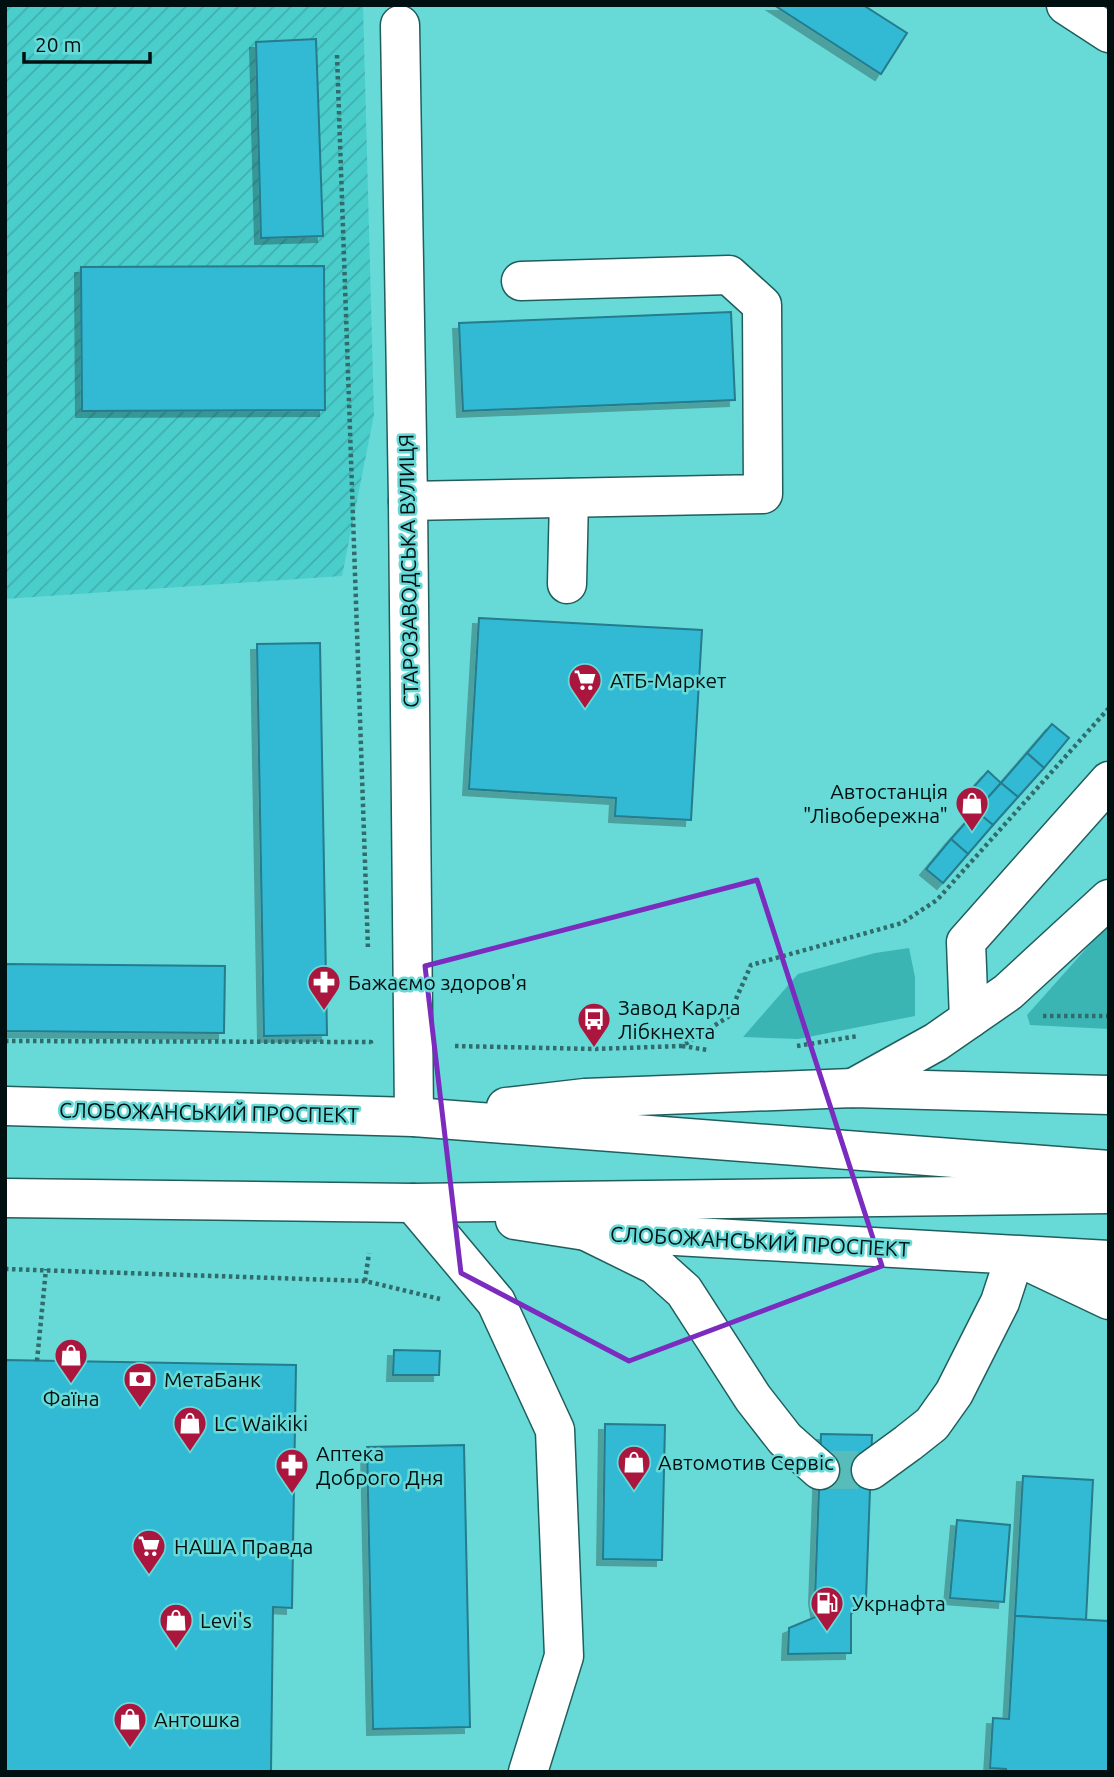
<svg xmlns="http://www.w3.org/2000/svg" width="1114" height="1777" font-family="Ubuntu,sans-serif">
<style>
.industrial{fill:url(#industrial-furrows)}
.green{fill:#3bb5b4}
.building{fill:#31bad4;stroke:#257b8d;stroke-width:2;filter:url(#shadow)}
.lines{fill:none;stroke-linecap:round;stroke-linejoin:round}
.minor-tunnel{stroke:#58bcba;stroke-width:38;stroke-dasharray:38 19;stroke-linecap:butt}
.minor-casing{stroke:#1f5e5d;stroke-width:41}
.major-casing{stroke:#1f5e5d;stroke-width:41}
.path{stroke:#2f6c6b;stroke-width:4.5;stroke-dasharray:3.5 3.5;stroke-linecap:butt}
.minor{stroke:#fff;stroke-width:38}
.major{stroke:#fff;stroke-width:38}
.marked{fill:none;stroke:#7b2cbf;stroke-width:5;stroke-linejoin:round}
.labels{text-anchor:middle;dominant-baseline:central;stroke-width:5;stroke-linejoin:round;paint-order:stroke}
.street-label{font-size:21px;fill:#001010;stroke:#67dad8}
.poi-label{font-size:21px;fill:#001010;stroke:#67dad8;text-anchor:start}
</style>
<defs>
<pattern id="industrial-furrows" width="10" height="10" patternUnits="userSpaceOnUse" patternTransform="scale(1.75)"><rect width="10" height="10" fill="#4acecc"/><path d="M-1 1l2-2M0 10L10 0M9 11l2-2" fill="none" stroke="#3fb0ae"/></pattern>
<filter id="shadow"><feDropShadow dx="-6" dy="6" stdDeviation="0" flood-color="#0004"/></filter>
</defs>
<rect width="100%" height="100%" fill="#67dad8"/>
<path class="industrial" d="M5,5H363L374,415L342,576L5,599Z"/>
<g class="green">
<path d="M1109,923V1029L1030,1025L1027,1015Z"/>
<path d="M909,948L915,977V1016L798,1039L743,1037L798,974L875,953Z"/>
</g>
<g class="building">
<path d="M774,5H863L907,33L881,74Z"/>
<path d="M316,39L323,236L261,238L256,42Z"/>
<path d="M324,266L325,410L82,411L81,267Z"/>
<path d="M731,312L735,400L463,411L459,323Z"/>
<path d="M479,618L702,630L691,820L615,816L616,798L469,789Z"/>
<path d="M320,643L327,1035L264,1036L257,644Z"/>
<path d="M1052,724L1069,738L1044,768L1027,753Z"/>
<path d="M1027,753L1044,768L1018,797L1001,783Z"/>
<path d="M988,771L1001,783L976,811L963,799Z"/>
<path d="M1001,783L1018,797L993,825L976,811Z"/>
<path d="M976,811L993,825L968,854L951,839Z"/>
<path d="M951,839L968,854L943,883L926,869Z"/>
<path d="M5,964L225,966L224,1033L5,1031Z"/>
<path d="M394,1350L440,1351L439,1375H393Z"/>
<path d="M5,1360L296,1365L292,1608L273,1607L271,1772H5Z"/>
<path d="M605,1424L665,1425L662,1560L603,1559Z"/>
<path d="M821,1434L872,1435L866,1599L851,1614V1653L788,1654L789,1628L818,1616L815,1598Z"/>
<path d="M464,1445L470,1727L373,1729L367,1447Z"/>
<path d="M1023,1476L1093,1480L1086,1620L1015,1616Z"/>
<path d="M957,1520L1010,1525L1004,1602L950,1598Z"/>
<path d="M1015,1616L1109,1621V1772H1006V1769L990,1768L993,1718L1009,1719Z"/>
</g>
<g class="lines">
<path class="minor-tunnel" d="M820,1470H871"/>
<defs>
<g id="minor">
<path d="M1066,5L1109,33"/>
<path d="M400,25L408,501L414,1117"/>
<path d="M408,501L763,494L762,305L729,275L521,281"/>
<path d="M567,584L569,498"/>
<path d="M969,1019L966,942L1109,781"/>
<path d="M413,1203L496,1302L555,1430L564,1656L528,1772"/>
<path d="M586,1231L655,1265L684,1291L753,1398L785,1439L820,1470"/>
<path d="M871,1470L908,1443L932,1424L954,1393L1000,1302L1015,1256"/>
</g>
<g id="major">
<path d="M853,1088L936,1042L1008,992L1109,899"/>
<path d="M5,1106L414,1117L1109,1170"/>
<path d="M506,1107L585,1098L853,1088L1109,1095"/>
<path d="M5,1198L413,1203L1109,1194"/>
<path d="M515,1220L586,1231L1109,1260"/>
<path d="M1033,1264L1109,1300"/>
</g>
</defs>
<use href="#minor" class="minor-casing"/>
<use href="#major" class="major-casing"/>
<g class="path">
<path d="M337,55L368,949"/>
<path d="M1043,1016H1109"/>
<path d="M5,1041L371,1042V1044"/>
<path d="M455,1046L594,1049L682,1046L728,1017L751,965L902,923L937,900L1109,708"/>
<path d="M682,1046L708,1050"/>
<path d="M797,1046L858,1036"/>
<path d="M5,1269L365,1281L440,1299"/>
<path d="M365,1281L369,1253"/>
<path d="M37,1361L46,1269"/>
</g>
<use href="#minor" class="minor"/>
<use href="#major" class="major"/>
</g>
<path class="marked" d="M757,880L882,1266L629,1361L461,1273L425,966Z"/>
<defs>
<symbol id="supermarket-pin" viewBox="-11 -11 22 30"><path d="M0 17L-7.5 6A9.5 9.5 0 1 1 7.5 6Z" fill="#ab163e" stroke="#67dad8"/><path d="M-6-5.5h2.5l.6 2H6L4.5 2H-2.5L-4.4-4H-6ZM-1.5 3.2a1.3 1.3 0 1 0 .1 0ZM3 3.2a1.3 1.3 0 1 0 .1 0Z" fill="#fff"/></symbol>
<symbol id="shop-pin" viewBox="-11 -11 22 30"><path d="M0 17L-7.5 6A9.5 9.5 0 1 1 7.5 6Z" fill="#ab163e" stroke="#67dad8"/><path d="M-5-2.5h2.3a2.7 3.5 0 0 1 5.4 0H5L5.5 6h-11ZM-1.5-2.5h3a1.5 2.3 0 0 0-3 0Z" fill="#fff"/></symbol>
<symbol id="pharmacy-pin" viewBox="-11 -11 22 30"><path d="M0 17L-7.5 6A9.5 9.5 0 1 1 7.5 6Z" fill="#ab163e" stroke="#67dad8"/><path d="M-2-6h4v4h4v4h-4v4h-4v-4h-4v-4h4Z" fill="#fff"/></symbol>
<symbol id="bus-pin" viewBox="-11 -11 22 30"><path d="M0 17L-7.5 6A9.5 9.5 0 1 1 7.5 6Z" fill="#ab163e" stroke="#67dad8"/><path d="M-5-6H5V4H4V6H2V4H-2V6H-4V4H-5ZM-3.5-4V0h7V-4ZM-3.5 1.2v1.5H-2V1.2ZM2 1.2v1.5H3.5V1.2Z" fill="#fff"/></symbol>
<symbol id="bank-pin" viewBox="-11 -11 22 30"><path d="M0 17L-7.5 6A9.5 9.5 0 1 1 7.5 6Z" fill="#ab163e" stroke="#67dad8"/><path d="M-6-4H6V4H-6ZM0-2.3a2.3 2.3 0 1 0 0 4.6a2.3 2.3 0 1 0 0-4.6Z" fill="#fff"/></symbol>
<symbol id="fuel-pin" viewBox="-11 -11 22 30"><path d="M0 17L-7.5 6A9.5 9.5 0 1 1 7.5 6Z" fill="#ab163e" stroke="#67dad8"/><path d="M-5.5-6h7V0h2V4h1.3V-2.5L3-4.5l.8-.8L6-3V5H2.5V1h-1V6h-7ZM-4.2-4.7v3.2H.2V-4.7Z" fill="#fff"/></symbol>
</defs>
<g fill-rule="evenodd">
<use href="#supermarket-pin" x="566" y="661" width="38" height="52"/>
<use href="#shop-pin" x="953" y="784" width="38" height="52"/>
<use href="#pharmacy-pin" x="305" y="963" width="38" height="52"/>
<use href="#bus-pin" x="575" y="1000" width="38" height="52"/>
<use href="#shop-pin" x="52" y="1336" width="38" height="52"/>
<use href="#bank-pin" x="121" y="1360" width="38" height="52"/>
<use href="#shop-pin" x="171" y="1404" width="38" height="52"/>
<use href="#shop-pin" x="615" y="1443" width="38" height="52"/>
<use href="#pharmacy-pin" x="273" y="1446" width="38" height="52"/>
<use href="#supermarket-pin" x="130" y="1527" width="38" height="52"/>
<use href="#fuel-pin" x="808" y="1584" width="38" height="52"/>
<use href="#shop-pin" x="157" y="1601" width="38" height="52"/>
<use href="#shop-pin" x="111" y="1700" width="38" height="52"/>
</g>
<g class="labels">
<g class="street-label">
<text transform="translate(408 571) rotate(-91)">СТАРОЗАВОДСЬКА ВУЛИЦЯ</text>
<text transform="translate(209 1112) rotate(1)">СЛОБОЖАНСЬКИЙ ПРОСПЕКТ</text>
<text transform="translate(760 1241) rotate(3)">СЛОБОЖАНСЬКИЙ ПРОСПЕКТ</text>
</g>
<g class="poi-label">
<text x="610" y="680">АТБ-Маркет</text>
<text x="948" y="791" text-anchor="end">Автостанція<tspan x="948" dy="24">"Лівобережна"</tspan></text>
<text x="348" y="982">Бажаємо здоров'я</text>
<text x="618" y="1007">Завод Карла<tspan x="618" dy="24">Лібкнехта</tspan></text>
<text x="164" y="1379">МетаБанк</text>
<text x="71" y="1398" text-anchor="middle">Фаїна</text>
<text x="214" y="1423">LC Waikiki</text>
<text x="316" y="1453">Аптека<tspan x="316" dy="24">Доброго Дня</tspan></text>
<text x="658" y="1462">Автомотив Сервіс</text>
<text x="174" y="1546">НАША Правда</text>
<text x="852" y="1603">Укрнафта</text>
<text x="200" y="1620">Levi's</text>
<text x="154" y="1719">Антошка</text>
</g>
</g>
<rect width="1114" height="1777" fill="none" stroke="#001010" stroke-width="14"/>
<path d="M24 52v10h126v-10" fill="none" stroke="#001010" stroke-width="3.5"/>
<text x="35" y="52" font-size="21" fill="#001010" stroke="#67dad8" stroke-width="5" paint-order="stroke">20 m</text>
</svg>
